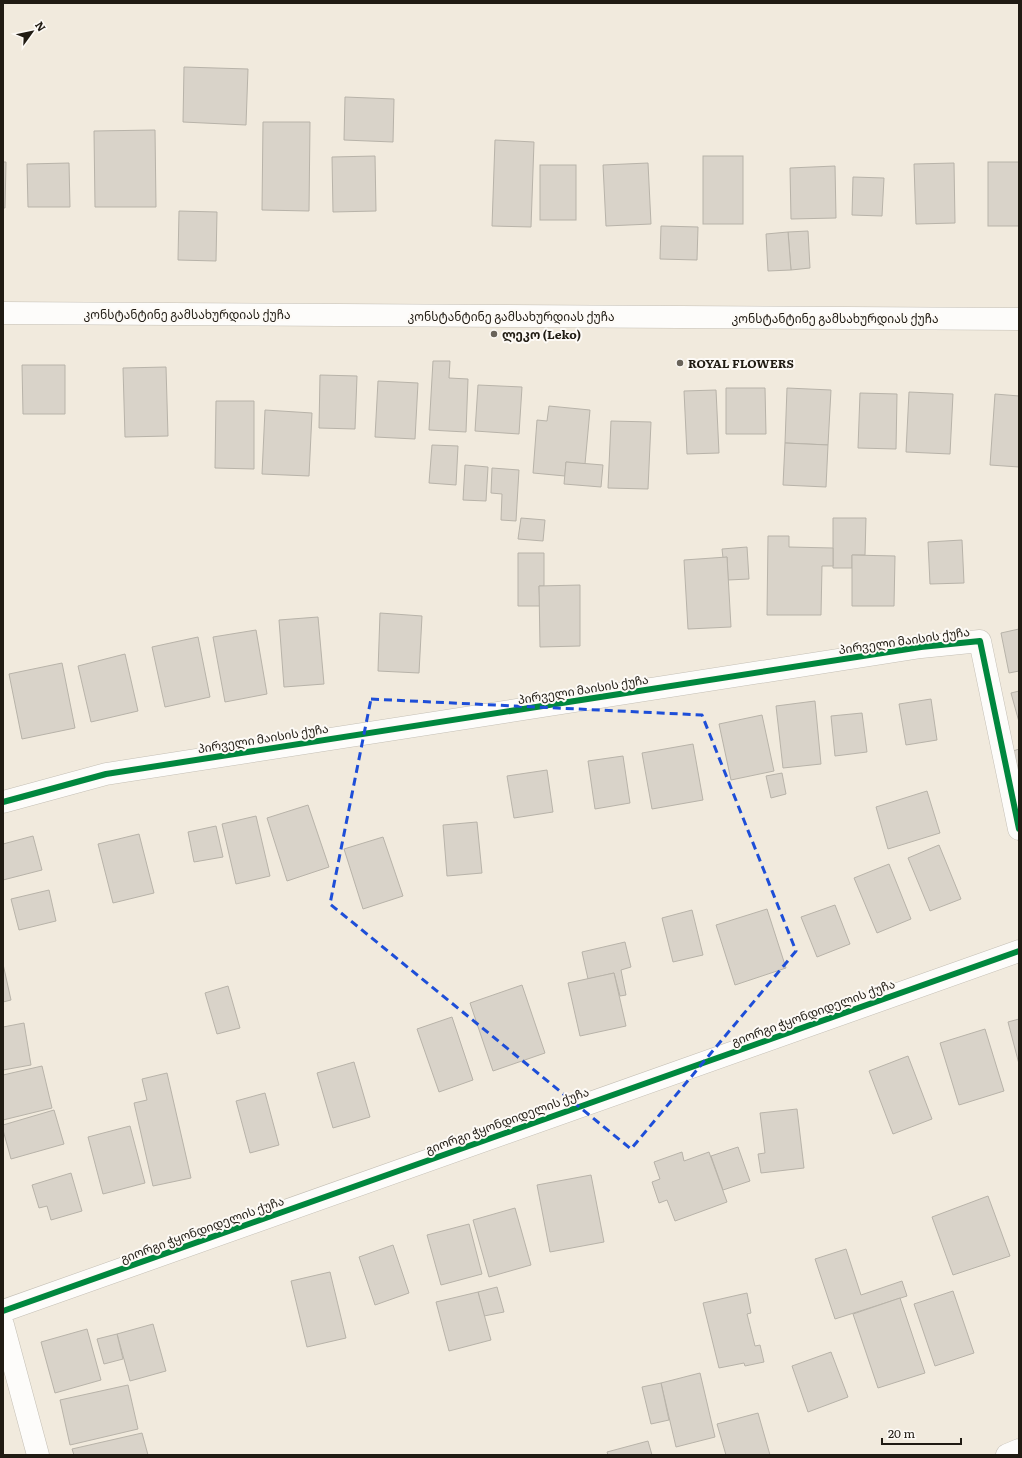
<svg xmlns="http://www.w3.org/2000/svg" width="1022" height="1458" font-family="Literata,'Noto Sans Georgian',serif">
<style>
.building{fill:#d9d3c9;stroke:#b8b3a9}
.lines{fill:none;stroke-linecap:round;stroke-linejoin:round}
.street-casing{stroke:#c4bfb5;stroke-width:23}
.secondary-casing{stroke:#c4bfb5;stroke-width:23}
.street{stroke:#fdfcfa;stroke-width:22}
.secondary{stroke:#fdfcfa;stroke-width:22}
.cycleway-casing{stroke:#fdfaf6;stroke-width:8}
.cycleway{stroke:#00873e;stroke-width:6}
.marked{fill:none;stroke:#1d4ed8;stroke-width:3;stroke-dasharray:8 5;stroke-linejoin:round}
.poi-dot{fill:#69635a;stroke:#fdfaf6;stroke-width:1.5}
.labels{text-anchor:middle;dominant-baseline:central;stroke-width:4;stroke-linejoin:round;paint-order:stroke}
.street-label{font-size:12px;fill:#201b13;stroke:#fdfaf6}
.poi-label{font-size:12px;font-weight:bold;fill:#201b13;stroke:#fdfaf6;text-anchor:start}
</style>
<rect width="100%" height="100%" fill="#f1eadd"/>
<g class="building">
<path d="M184,67L248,69L246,125L183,122Z"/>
<path d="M345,97L394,99L393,142L344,140Z"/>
<path d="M263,122H310L309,211L262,210Z"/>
<path d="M155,130L156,207H95L94,131Z"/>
<path d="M495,140L534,142L531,227L492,226Z"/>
<path d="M375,156L376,211L333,212L332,157Z"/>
<rect x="703" y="156" width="40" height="68"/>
<path d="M3,162H6L5,208H3Z"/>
<rect x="988" y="162" width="31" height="64"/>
<path d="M69,163L70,207H28L27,164Z"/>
<path d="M648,163L651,224L606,226L603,165Z"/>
<path d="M954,163L955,223L916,224L914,164Z"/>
<rect x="540" y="165" width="36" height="55"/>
<path d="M835,166L836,218L791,219L790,168Z"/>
<path d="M853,177L884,178L882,216L852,215Z"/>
<path d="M179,211L217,212L216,261L178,260Z"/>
<path d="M661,226L698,227L697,260L660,259Z"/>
<path d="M808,231L810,268L791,270L788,232Z"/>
<path d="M788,232L791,270L768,271L766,234Z"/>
<path d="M433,361H450L449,378L468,379L466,432L429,430Z"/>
<path d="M22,365H65V414H23Z"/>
<path d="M166,367L168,436L125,437L123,368Z"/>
<path d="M320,375L357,376L355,429L319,428Z"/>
<path d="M378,381L418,383L415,439L375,437Z"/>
<path d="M478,385L522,387L519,434L475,431Z"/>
<path d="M726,388H765L766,434H726Z"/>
<path d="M787,388L831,390L828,445L785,443Z"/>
<path d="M716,390L719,453L687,454L684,391Z"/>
<path d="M909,392L953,394L950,454L906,452Z"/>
<path d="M860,393L897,394L896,449L858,448Z"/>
<path d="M995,394L1019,396V467L990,465Z"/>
<path d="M216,401H254V469L215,468Z"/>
<path d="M549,406L590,410L585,464L566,462L565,476L533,473L537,420L547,421Z"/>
<path d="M265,410L312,413L309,476L262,474Z"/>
<path d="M611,421L651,422L648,489L608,488Z"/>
<path d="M785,443L828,445L826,487L783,485Z"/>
<path d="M432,445L458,446L456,485L429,483Z"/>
<path d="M566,462L603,465L601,487L564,484Z"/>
<path d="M465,465L488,467L486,501L463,500Z"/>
<path d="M492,468L519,470L516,521L501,520L502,494L491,493Z"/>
<path d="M521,518L545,520L543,541L518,539Z"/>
<path d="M833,518H866L865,555H852V568H833Z"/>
<path d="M768,536H789V547L833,548V566H822L821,615H767Z"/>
<path d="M962,540L964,583L930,584L928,542Z"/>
<path d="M747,547L749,579L728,580L727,557L723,558L722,549Z"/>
<path d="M518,553H544V586H539L540,606H518Z"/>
<path d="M852,555L895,556L894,606H852Z"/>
<path d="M727,557L731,627L688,629L684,560Z"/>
<path d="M580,585V646L540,647L539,586Z"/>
<path d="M380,613L422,616L419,673L378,671Z"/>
<path d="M318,617L324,684L284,687L279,620Z"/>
<path d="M1019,629V671L1009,673L1001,633Z"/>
<path d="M256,630L267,694L225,702L213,637Z"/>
<path d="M198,637L210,697L165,707L152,647Z"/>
<path d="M125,654L138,711L91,722L78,666Z"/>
<path d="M62,663L75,728L22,739L9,674Z"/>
<path d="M1019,691V722L1011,693Z"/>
<path d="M931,699L937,740L906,745L899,704Z"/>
<path d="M815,701L821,764L783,768L776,706Z"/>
<path d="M862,713L867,752L835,756L831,716Z"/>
<path d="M762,715L774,771L731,780L719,724Z"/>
<path d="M693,744L703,800L652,809L642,753Z"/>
<path d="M1019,749V773L1013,751Z"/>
<path d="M623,756L630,803L595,809L588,761Z"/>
<path d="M547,770L553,812L514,818L507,776Z"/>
<path d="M782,773L786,794L771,798L766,776Z"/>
<path d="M927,791L940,833L888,849L876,807Z"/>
<path d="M308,805L329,867L287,881L267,818Z"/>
<path d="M256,816L270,876L236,884L222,824Z"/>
<path d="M477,822L482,873L447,876L443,825Z"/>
<path d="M216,826L223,857L194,862L188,832Z"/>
<path d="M139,834L154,893L113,903L98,844Z"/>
<path d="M33,836L42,870L3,880V844Z"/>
<path d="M383,837L403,896L363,909L344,849Z"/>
<path d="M939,845L961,899L930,911L908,858Z"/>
<path d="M889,864L911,919L877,933L854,878Z"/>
<path d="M49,890L56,921L19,930L11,899Z"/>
<path d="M835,905L850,944L817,957L801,917Z"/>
<path d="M767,909L786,968L735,985L716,925Z"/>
<path d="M692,910L703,955L673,962L662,918Z"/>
<path d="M625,942L631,967L621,970L626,995L620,996L614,973L588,979L582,952Z"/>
<path d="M3,964L11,1000L3,1002Z"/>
<path d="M614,973L626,1026L580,1036L568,983Z"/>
<path d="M522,985L545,1053L493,1071L470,1003Z"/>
<path d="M228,986L240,1028L217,1034L205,993Z"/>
<path d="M452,1017L473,1080L439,1092L417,1029Z"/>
<path d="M1019,1019V1064L1008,1022Z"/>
<path d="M24,1023L31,1065L3,1070V1027Z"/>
<path d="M985,1029L1004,1091L959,1105L940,1043Z"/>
<path d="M908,1056L932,1119L893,1134L869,1071Z"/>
<path d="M354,1062L370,1117L333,1128L317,1073Z"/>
<path d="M42,1066L52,1108L3,1120V1075Z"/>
<path d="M167,1073L191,1178L153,1186L134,1103L147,1100L142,1079Z"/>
<path d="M265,1093L279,1145L250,1153L236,1101Z"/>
<path d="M797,1109L804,1168L761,1173L758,1154L765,1153L760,1113Z"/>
<path d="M54,1110L64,1144L11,1159L3,1130V1125Z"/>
<path d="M130,1126L145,1183L103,1194L88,1137Z"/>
<path d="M738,1147L750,1181L723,1190L711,1156Z"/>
<path d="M682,1152L684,1161L709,1152L727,1202L675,1221L667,1200L659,1203L652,1182L660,1179L654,1162Z"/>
<path d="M71,1173L82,1211L51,1220L47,1206L39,1208L32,1185Z"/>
<path d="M591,1175L604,1242L550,1252L537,1185Z"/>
<path d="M988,1196L1010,1256L953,1275L932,1217Z"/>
<path d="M515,1208L531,1265L489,1277L473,1220Z"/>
<path d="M469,1224L482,1274L441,1285L427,1235Z"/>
<path d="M393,1245L409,1293L375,1305L359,1257Z"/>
<path d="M846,1249L861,1295L902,1281L907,1296L835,1319L815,1259Z"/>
<path d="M330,1272L346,1338L307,1347L291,1281Z"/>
<path d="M497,1287L504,1312L484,1316L478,1292Z"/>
<path d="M953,1291L974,1353L935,1366L914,1304Z"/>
<path d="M478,1292L491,1340L449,1351L436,1302Z"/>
<path d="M747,1293L751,1313L747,1314L755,1346L760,1345L764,1362L745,1366L744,1363L719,1368L703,1303Z"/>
<path d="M900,1298L925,1373L878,1388L853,1314Z"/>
<path d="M153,1324L166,1371L130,1381L117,1334Z"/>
<path d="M87,1329L101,1380L55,1393L41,1342Z"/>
<path d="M117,1334L123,1359L104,1364L97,1339Z"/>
<path d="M831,1352L848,1397L808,1412L792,1366Z"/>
<path d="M700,1373L715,1437L676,1447L661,1383Z"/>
<path d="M661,1383L669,1420L651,1424L642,1387Z"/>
<path d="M128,1385L138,1429L70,1445L60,1400Z"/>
<path d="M758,1413L770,1455H726L717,1424Z"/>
<path d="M142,1433L148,1455H74L72,1449Z"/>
<path d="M648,1441L652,1455H608L607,1452Z"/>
</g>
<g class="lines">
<defs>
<g id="street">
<path d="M3,802L106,774L921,647L980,641L1019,829"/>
<path d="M3,1311L1019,951"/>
<path d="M3,1325L38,1455"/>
</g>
<g id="secondary">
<path d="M3,313L1019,319"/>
<path d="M1007,1455L1019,1450"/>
</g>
</defs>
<use href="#street" class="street-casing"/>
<use href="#secondary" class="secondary-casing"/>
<use href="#street" class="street"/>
<use href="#secondary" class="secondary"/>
<defs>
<g id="cycleway">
<path d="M3,802L106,774L921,647L980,641L1019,829"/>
<path d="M3,1311L1019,951"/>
</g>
</defs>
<use href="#cycleway" class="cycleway-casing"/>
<use href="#cycleway" class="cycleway"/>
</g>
<path class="marked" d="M371,699L702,715L796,951L631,1149L330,904Z"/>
<g class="poi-dot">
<circle cx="494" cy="334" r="4"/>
<circle cx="680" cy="363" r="4"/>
</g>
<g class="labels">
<g class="street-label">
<text x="187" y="314">კონსტანტინე გამსახურდიას ქუჩა</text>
<text x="511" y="316">კონსტანტინე გამსახურდიას ქუჩა</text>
<text x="835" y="318">კონსტანტინე გამსახურდიას ქუჩა</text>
<text transform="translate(904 640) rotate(-8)">პირველი მაისის ქუჩა</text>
<text transform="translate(583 689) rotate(-9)">პირველი მაისის ქუჩა</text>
<text transform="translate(263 738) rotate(-9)">პირველი მაისის ქუჩა</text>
<text transform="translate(813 1012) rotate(-20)">გიორგი ჭყონდიდელის ქუჩა</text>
<text transform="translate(507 1120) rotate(-20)">გიორგი ჭყონდიდელის ქუჩა</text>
<text transform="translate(202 1229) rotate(-20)">გიორგი ჭყონდიდელის ქუჩა</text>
</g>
<g class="poi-label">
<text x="502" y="334">ლეკო (Leko)</text>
<text x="688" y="363">ROYAL FLOWERS</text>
</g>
</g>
<rect width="1022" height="1458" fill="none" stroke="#201b13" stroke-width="8"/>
<g transform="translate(32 32) rotate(57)" stroke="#fdfaf6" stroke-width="3" paint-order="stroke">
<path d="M0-3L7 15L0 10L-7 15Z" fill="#201b13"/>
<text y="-6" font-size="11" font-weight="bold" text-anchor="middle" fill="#201b13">N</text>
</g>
<path d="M882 1438v6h79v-6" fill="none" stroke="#201b13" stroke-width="2"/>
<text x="888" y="1438" font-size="12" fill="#201b13" stroke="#fdfaf6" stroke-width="3" paint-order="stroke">20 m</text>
</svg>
